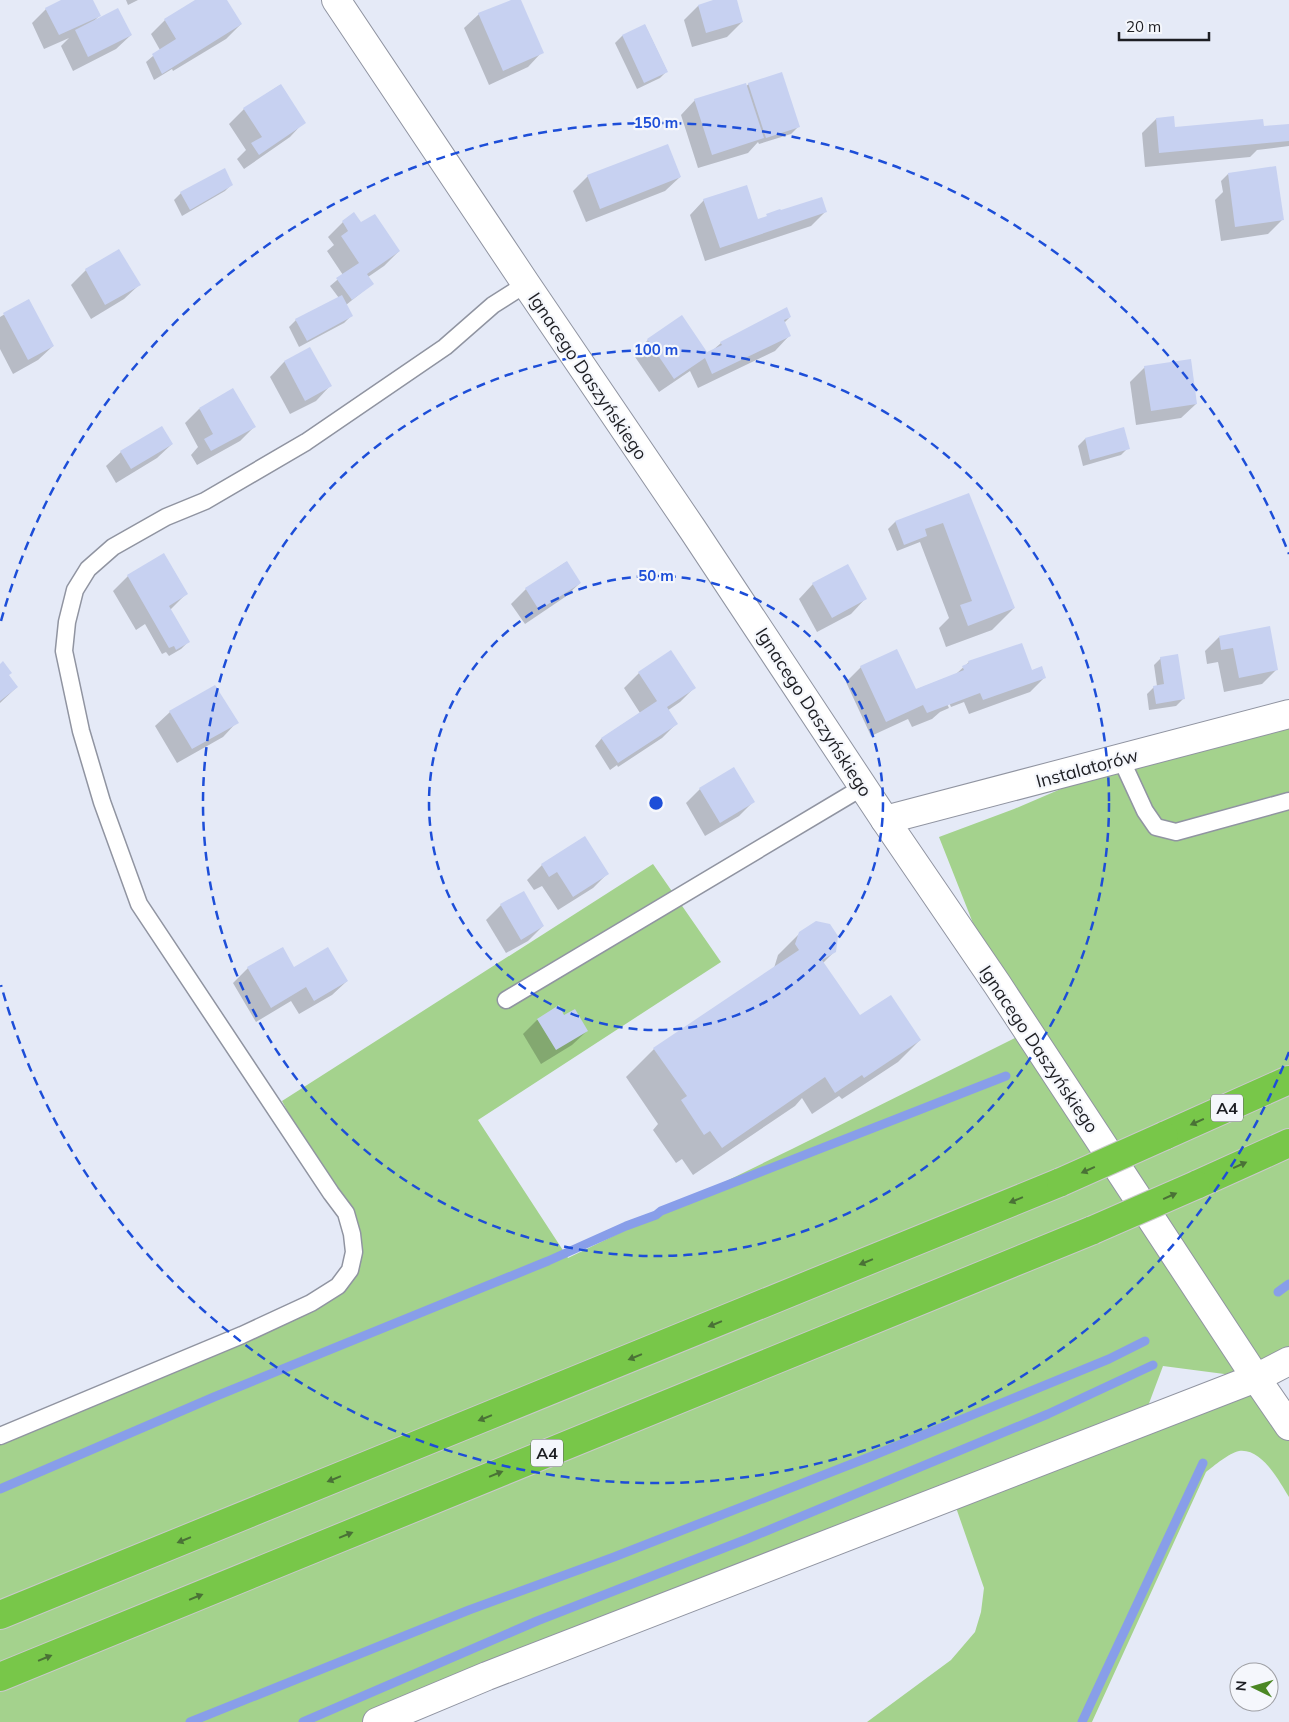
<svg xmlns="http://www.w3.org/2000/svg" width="1289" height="1722" font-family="Mulish,sans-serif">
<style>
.green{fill:#a4d28d;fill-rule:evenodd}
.shadow{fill:#0003}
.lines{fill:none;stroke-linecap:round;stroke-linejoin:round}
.stream{stroke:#889ee9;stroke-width:9}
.building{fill:#c7d1f1}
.lane-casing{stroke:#9094a1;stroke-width:19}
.street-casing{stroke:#9094a1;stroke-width:30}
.secondary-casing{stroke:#9094a1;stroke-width:30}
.highway-casing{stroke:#c9c9ca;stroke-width:30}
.lane{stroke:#fff;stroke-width:16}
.street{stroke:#fff;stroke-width:28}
.secondary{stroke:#fff;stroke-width:28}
.highway{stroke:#78c749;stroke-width:28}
.highway-bridge-casing{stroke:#c9c9ca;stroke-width:30;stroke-linecap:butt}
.highway-bridge{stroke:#78c749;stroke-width:28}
.oneway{fill:#4a7236}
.ring{fill:none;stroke:#1d4ed8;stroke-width:2.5;stroke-dasharray:9 6}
.labels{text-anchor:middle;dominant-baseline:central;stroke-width:4.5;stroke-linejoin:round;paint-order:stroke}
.shield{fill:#f5f7fc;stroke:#5e5f64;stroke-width:1}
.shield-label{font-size:16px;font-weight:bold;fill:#1d1e23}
.street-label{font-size:18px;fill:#1d1e23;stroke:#f5f7fc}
.centre{fill:#1d4ed8;stroke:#f5f7fc;stroke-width:2.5}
.ring-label{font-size:15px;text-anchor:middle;font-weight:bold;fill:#1d4ed8;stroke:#f5f7fc;stroke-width:4.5;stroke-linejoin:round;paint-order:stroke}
</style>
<rect width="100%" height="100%" fill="#e5eaf7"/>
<path class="green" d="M1289,714V1361L1256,1378L1289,1426V1497C1279,1481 1262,1448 1239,1451C1229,1453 1214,1466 1206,1472L1092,1722H867L951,1660L975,1632L981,1612L984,1588L952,1496L374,1722H0V1436L338,1286L354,1252L331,1193L282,1101L653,864L721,962L478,1120L568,1258L792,1149L1021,1035L997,984L939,837L1014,809L1203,728ZM1163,1366L1255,1378L1142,1422Z"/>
<g class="shadow">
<path d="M64,0H92L100,15L94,21L131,35L116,49L73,71L61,46L69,38L44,49L32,23L46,9Z"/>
<path d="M126,0H138L128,5Z"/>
<path d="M197,0H226L241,24L226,39L173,71L172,69L154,80L146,62L160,50L151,34L165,20Z"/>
<path d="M514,0H519L542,52L528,67L489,85L464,28L479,14Z"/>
<path d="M717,0H735L742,22L727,37L692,47L684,20L698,6Z"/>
<path d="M645,25L667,71L660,78L637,89L615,43L622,36Z"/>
<path d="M749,84L798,127L791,134L759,144L758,142L748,153L698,168L681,115L695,100L746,86Z"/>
<path d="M280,85L304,122L290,137L244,169L237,159L246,150L229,124L244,109Z"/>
<path d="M1156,119L1173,129H1263L1289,125V146L1257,150L1250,157L1145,167L1142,133Z"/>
<path d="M1228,174L1282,220L1268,234L1221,241L1215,200L1223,192L1221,181Z"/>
<path d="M588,176L680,177L665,191L586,222L573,191Z"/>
<path d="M232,184L225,191L182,216L174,200L181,193Z"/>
<path d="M704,200L758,221L780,211L825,212L811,226L705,261L690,215Z"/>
<path d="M343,222L361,224L399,251L384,266L368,277L372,284L346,305L351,316L344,323L299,347L289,327L296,320L339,298L330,286L343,275L327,251L334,245L328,237Z"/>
<path d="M119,251L139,285L124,299L91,319L71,285L86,270Z"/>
<path d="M28,300L53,346L38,360L13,374L0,349V317Z"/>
<path d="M790,317L784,323L789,336L775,351L698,388L690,371L659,392L633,354L648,340L706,353L713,350L721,343Z"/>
<path d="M310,349L330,386L316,401L290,414L270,377L284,362Z"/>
<path d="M1145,367L1196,404L1181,418L1136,425L1130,382Z"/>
<path d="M199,409L254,427L240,441L197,465L191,455L198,447L185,423Z"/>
<path d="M1085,439L1128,448L1121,455L1083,466L1078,446Z"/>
<path d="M172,444L157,458L116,483L106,466L121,452Z"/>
<path d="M937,507L1014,608L992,630L946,647L939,628L949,618L920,542L897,551L888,529L895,522Z"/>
<path d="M566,562L580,583L565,597L525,624L511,604L526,589Z"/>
<path d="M128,576L186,594L170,610L188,642L181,649L169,656L166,652L162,654L145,624L136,630L113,591Z"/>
<path d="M813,584L865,599L851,614L817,632L799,599Z"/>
<path d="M1219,637L1276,670L1262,684L1224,692L1218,662L1207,664L1205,651Z"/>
<path d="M897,651L915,690L956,674L969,662L1031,672L1045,677L1030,692L969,714L964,702L951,707L940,683H937L949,708L940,712L932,719L912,727L908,719L871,736L846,682L861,667Z"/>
<path d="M671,652L694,688L680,702L667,711L676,724L662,738L618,767L617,765L610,770L595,746L601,739L640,713L624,688L639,673Z"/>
<path d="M1161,658L1183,699L1176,706L1149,710L1147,694L1154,687L1157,686L1154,665Z"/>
<path d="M0,665L17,687L0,703Z"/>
<path d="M170,712L237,722L223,737L177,763L155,726Z"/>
<path d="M700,789L753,802L739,816L705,836L686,803Z"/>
<path d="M542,865L607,874L593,888L558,910L542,886L534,890L527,880Z"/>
<path d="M501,905L543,926L528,941L506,953L486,920Z"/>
<path d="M800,933L835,951L823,963L860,1017L920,1040L898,1062L842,1099L839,1096L812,1114L802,1098L795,1106L693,1175L682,1159L676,1163L653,1130L658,1124L626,1077L654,1049L774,968L778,955Z"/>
<path d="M282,948L294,969L347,981L332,995L299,1014L291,1001L256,1022L233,983L248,968Z"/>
<path d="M563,1017L587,1031L572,1045L541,1064L523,1034L537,1020Z"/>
</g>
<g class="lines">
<g class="stream">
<path d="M1278,1292L1289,1284"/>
<path d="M0,1489L214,1397L548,1261L626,1226L656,1215L661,1211L1006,1076"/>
<path d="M190,1722L469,1610L614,1557L872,1456L1109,1359L1145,1341"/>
<path d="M303,1722L537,1621L747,1539L1048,1414L1153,1365"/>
<path d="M1082,1722L1203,1463"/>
</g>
</g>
<g class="building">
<path d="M61,0H93L101,16L59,35L45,8Z"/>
<path d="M195,0H227L242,24L162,74L152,54L176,39L164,19Z"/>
<path d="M511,0H521L544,53L503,71L478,13Z"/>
<path d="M713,0H737L743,22L706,33L698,5Z"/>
<path d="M118,8L132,35L88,57L75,30Z"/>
<path d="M645,24L668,72L644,83L622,35Z"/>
<path d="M782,72L800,127L766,138L748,83Z"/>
<path d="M746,83L764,138L712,155L694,99Z"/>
<path d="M281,84L306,123L259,155L251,143L262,137L243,108Z"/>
<path d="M1174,116L1175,127L1263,119L1264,126L1289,124V141L1159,153L1156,118Z"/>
<path d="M668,144L681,177L600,209L587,175Z"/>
<path d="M1276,166L1284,220L1235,227L1228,173Z"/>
<path d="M225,168L233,185L190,210L180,192Z"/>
<path d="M747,185L758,219L767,216L766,214L780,209L781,210L822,197L827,212L720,248L703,199Z"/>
<path d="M354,212L361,222L375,214L400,251L367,274L374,284L352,300L336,278L359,263L341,236L348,231L342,221Z"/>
<path d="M119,249L141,285L105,305L85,269Z"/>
<path d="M342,295L353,316L307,341L295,319Z"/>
<path d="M29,299L54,346L28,360L3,313Z"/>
<path d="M787,307L791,317L784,320L791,336L712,374L705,358L674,379L647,339L682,315L707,352L722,345L720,342Z"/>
<path d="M310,347L332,386L305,401L284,361Z"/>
<path d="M1191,359L1197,404L1151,411L1144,366Z"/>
<path d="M233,388L256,427L211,451L204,439L213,434L199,408Z"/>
<path d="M162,426L173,444L131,469L120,451Z"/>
<path d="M1124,427L1130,449L1090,460L1085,438Z"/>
<path d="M969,493L1015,608L968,626L960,605L972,601L943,523L925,529L927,536L904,545L895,521Z"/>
<path d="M164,553L188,594L169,606L190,642L176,650L174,646L169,648L127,575Z"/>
<path d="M567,561L581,583L539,610L525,588Z"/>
<path d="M848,564L867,599L832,618L812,583Z"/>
<path d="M1270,626L1278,670L1239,678L1233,648L1221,650L1219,636Z"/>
<path d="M1022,643L1032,670L1042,666L1046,678L983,700L980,693L927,713L923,705L886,722L860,666L897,649L916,689L964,670L962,666L969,663L968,661Z"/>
<path d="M671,650L696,688L667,707L678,724L618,763L601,738L657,701L638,672Z"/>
<path d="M1178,654L1185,699L1156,704L1153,686L1164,684L1160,657Z"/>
<path d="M3,661L12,673L9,675L18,687L0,701V664Z"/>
<path d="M215,685L239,723L192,749L169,711Z"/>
<path d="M734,767L755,802L720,823L699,788Z"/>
<path d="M585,836L609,874L573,897L557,872L549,877L541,864Z"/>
<path d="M524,891L544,926L521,940L500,904Z"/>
<path d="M816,921L830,924L838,936L836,952L822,960L860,1015L891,995L921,1040L864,1078L862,1075L835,1093L825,1077L722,1148L710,1131L704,1135L681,1100L687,1096L653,1048L799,950L795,944L799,932Z"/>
<path d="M283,947L294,967L328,947L348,981L314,1001L306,987L271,1008L247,967Z"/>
<path d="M559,1005L564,1015L575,1009L588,1031L556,1050L537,1019Z"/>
</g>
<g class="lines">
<defs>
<g id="lane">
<path d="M1121,759L1145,811L1156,827L1176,832L1289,801"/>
<path d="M506,1000L863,787"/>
<path d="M0,1436L242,1335L311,1303L338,1286L350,1270L354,1252L352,1234L346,1213L331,1193L139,904L102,802L81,731L64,651L67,622L75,590L88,569L113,547L166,517L205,501L306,442L445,347L493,305L526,284"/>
</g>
<path id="street" d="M885,820L1289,714"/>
<g id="secondary">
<path d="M336,0L526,284L693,530L885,820L997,984L1256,1378L1289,1426"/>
<path d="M377,1722L487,1676L1256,1378L1289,1361"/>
</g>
<g id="highway">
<path d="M1164,1136L1289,1080"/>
<path d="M1196,1185L1289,1143"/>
<path d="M0,1615L1061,1182"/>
<path d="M0,1677L1093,1230"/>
</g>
</defs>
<use href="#lane" class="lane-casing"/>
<use href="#street" class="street-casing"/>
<use href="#secondary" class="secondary-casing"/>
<use href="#highway" class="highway-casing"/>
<use href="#lane" class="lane"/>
<use href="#street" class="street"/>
<use href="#secondary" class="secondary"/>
<use href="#highway" class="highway"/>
<defs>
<g id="highway-bridge">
<path d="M1061,1182L1164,1136"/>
<path d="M1093,1230L1196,1185"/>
</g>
</defs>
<use href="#highway-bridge" class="highway-bridge-casing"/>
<use href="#highway-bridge" class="highway-bridge"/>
</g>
<defs><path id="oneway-solid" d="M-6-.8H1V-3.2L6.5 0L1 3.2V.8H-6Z" transform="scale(1.25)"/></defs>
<g class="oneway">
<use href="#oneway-solid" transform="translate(1197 1122) rotate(156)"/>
<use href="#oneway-solid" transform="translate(1240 1165) rotate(-24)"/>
<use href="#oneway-solid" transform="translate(1088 1170) rotate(156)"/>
<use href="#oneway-solid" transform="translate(1170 1196) rotate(-24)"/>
<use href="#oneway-solid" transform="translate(1016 1200) rotate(158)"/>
<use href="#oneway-solid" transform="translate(866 1262) rotate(158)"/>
<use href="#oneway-solid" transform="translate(715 1324) rotate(158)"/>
<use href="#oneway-solid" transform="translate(635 1357) rotate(158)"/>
<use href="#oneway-solid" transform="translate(485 1418) rotate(158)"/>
<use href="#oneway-solid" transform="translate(496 1474) rotate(-22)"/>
<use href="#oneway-solid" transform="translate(334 1479) rotate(158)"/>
<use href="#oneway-solid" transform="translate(346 1535) rotate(-22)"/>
<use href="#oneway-solid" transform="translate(184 1540) rotate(158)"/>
<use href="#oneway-solid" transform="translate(196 1597) rotate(-22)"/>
<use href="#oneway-solid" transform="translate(45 1658) rotate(-22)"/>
</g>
<g class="ring">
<circle cx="656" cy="803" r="227"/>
<circle cx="656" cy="803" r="453"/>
<path d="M1289 1052A680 680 0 0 1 1 985M1 621A680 680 0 0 1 1289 554"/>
</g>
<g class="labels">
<g class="shield">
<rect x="1211" y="1094.5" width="32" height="27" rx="4"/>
<rect x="531" y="1439.5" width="32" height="27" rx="4"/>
</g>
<g class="shield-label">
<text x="1227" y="1108">A4</text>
<text x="547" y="1453">A4</text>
</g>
<g class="street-label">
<text transform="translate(588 376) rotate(56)">Ignacego Daszyńskiego</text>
<text transform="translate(814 712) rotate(57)">Ignacego Daszyńskiego</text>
<text transform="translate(1087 768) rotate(-15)">Instalatorów</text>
<text transform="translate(1039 1049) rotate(56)">Ignacego Daszyńskiego</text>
</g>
</g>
<circle cx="656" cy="803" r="8" class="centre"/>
<g class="ring-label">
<text x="656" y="128">150 m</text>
<text x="656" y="355">100 m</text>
<text x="656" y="581">50 m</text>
</g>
<g transform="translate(1254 1687) rotate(275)"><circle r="24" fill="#f5f7fc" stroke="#9fa0a5"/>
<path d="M0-4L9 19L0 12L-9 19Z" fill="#4b8724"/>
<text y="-8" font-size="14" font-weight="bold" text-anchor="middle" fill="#1d1e23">N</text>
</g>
<path d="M1119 32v8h90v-8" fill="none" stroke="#1d1e23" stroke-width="2.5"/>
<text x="1126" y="32" font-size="15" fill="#1d1e23" stroke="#f5f7fc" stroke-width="4" paint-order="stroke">20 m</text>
</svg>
